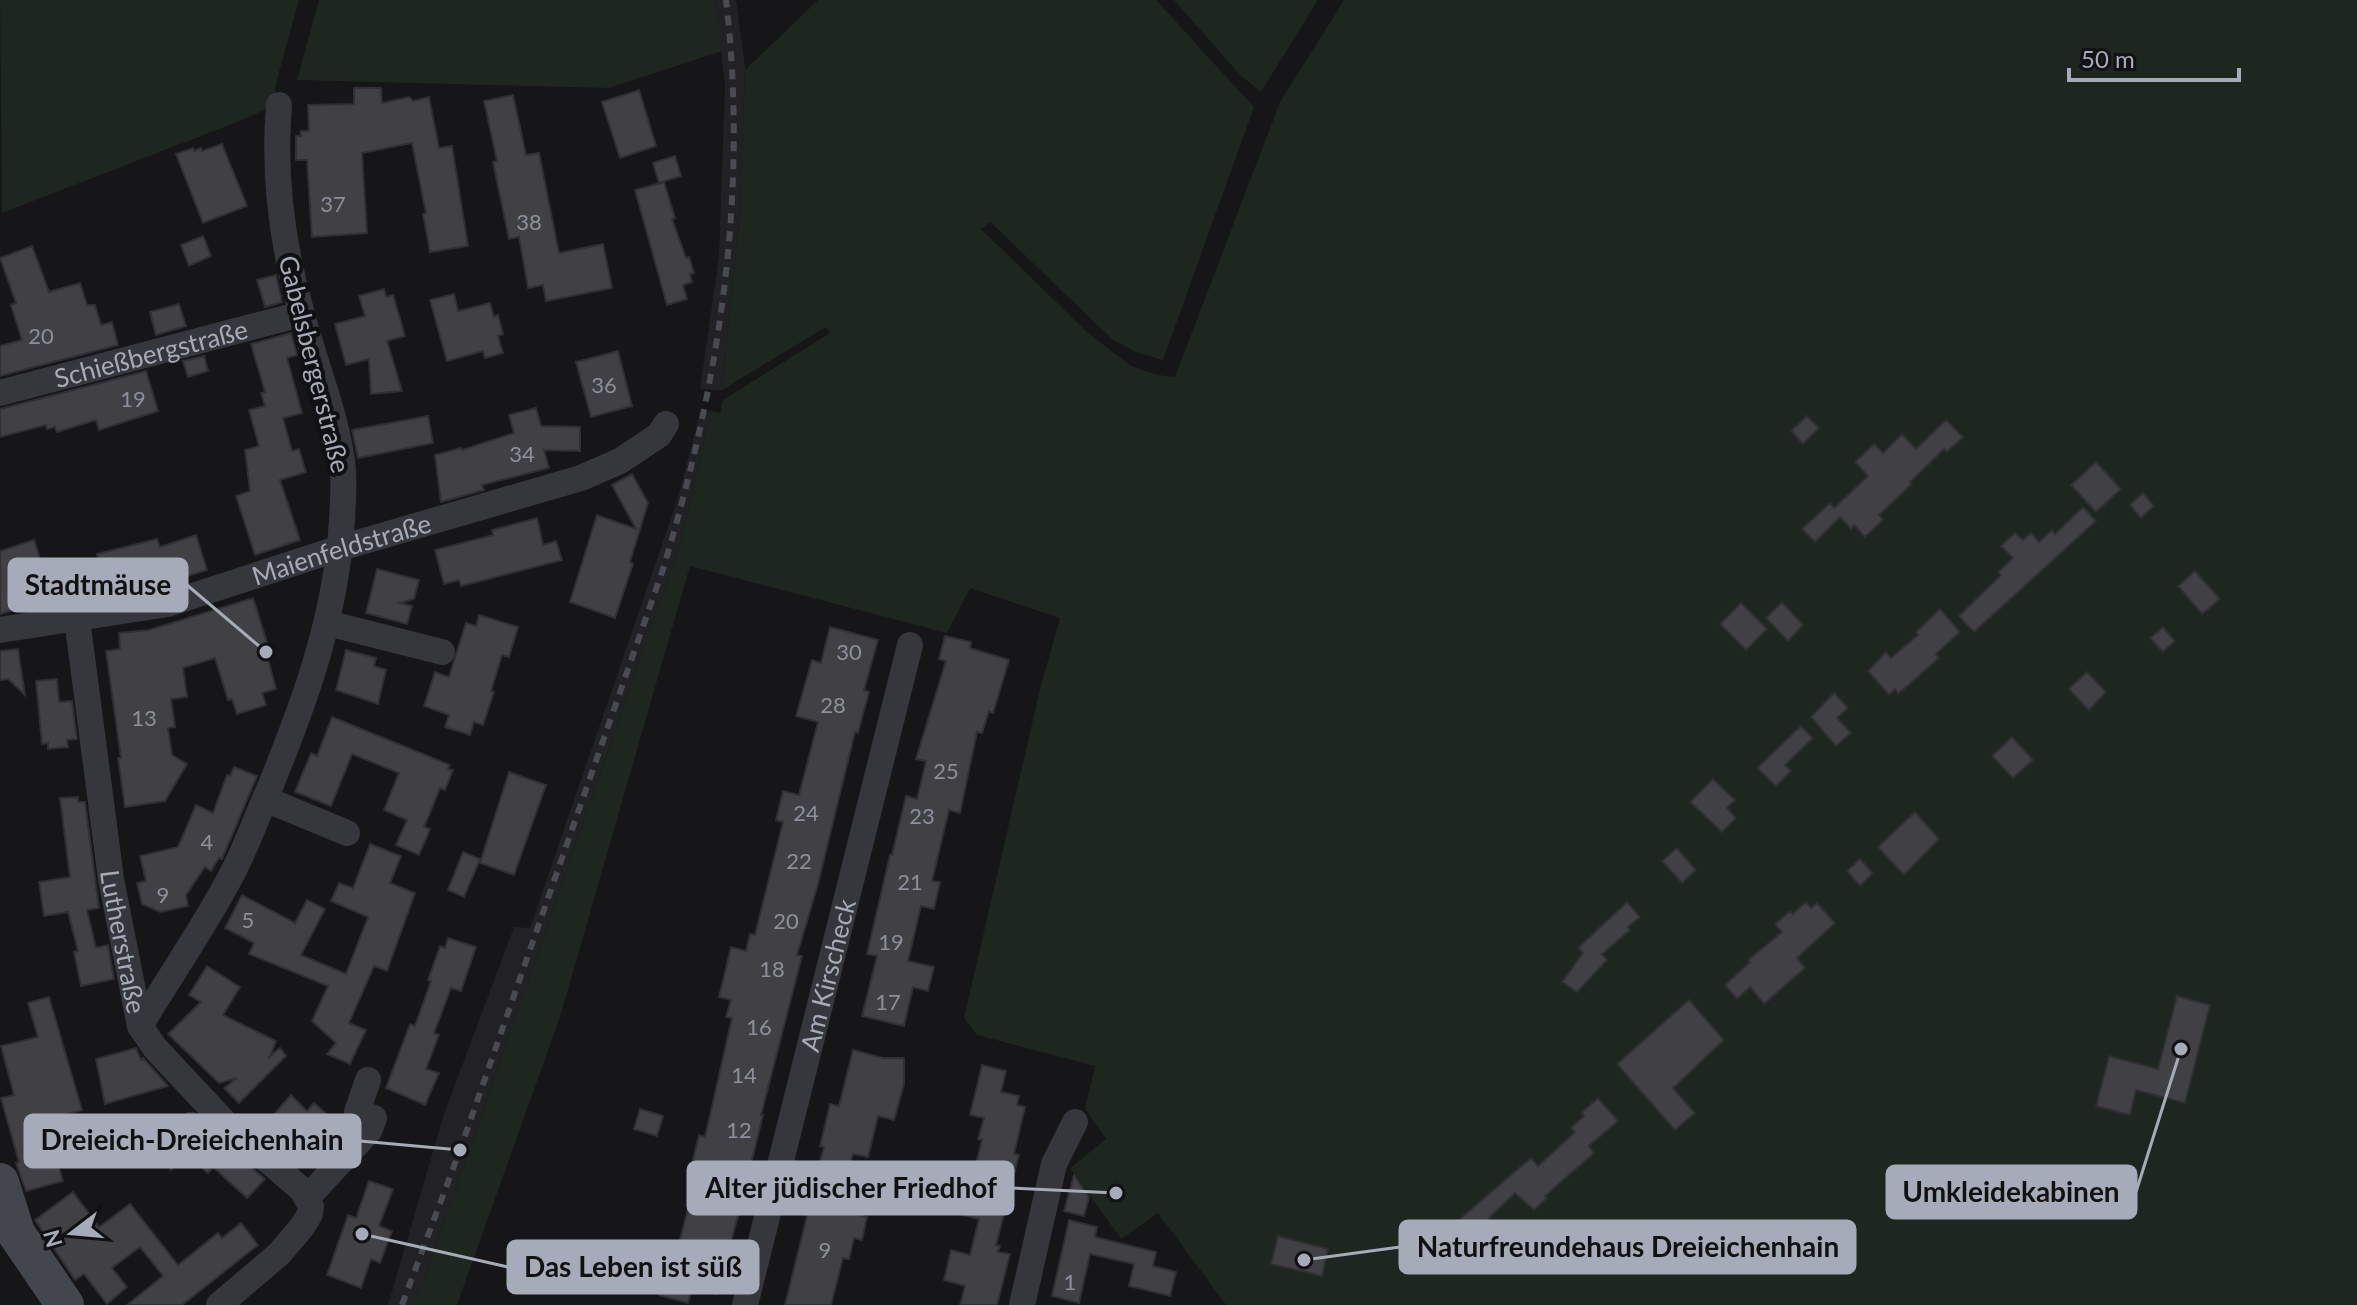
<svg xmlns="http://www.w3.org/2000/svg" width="2357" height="1305" font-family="Lato,sans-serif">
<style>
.built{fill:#222125}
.green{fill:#1d261f}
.building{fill:#404045;stroke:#302f34;stroke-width:2}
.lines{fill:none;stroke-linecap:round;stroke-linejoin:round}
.street{stroke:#36373d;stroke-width:26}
.secondary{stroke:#44464d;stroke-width:38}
.rail{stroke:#494b52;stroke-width:6;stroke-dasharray:10 8;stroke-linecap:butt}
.labels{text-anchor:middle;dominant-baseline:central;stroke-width:8;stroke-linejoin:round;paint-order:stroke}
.number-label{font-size:22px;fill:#8c909c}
.street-label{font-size:26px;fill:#a6abb9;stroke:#111013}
.leader{fill:none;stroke:#a6abb9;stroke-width:3}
.callout-dot{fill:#a6abb9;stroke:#111013;stroke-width:3}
.callout{fill:#a6abb9;stroke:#a6abb9;stroke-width:3}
.callout-label{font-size:28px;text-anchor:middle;font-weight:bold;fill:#111}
</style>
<rect width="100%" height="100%" fill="#161518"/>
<g class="built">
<path d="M715,0H736L745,67L740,213L722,390L700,389L719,256L725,86Z"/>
<path d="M711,411L682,538L430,1264L413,1305H388L444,1114L514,927L530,928L678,498L700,413Z"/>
</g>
<g class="green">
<path d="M0,0H299L276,83L274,105L245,119L2,213Z"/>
<path d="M319,0H715L722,51L609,88L297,80Z"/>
<path d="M818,0H1156L1254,107L1163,360L1136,352L1112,339L990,222L981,229L1087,332L1131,366L1158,375L1175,377L1280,102L1344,0H2357V1305H1226L1158,1213L1121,1239L1070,1168L1106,1139L1085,1109L1095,1066L977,1035L964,1018L1041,685L1060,618L970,588L947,633L690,566L560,1017L457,1305H413L430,1264L682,538L711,411L720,413L723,400L830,333L826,327L722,390L740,213L745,70Z"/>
<path d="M1174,0H1318L1261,92L1241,76Z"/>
</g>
<g class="building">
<path d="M354,88H381L382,103L409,97L413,101L429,97L439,148L452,146L468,246L430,252L423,214L426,213L412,143L362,153L367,233L312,237L307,160H296V136H301V131H309L308,105L354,104Z"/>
<path d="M639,90L656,146L620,158L602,102Z"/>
<path d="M513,95L526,155L539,153L559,253L603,244L612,288L546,301L543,285L528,288L519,237L509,239L493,162L497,161L484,101Z"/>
<path d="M222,144L247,206L203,223L176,154L193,148L194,151L201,148L202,151Z"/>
<path d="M675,156L681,176L659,183L653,163Z"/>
<path d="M664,182L675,218L672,219L686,258L689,257L694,273L690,274L692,282L683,285L687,299L667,305L635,190Z"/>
<path d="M203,236L211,256L189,266L181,245Z"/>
<path d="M32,246L49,292L80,283L87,305H95L101,325L112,322L118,345L0,376V346L22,340L11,305L16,303L0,258Z"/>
<path d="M276,275L282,302L265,307L257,280Z"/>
<path d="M384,289L386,297L393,295L405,336L387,341L402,391L371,394L369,359L346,365L335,324L365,316L359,296Z"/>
<path d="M454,294L458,311L490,303L494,317L498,315L503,334L498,336L503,353L485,358L483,351L447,361L430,300Z"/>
<path d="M179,304L186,326L156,335L150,312Z"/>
<path d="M291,333L297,355L287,358L302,413L283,418L292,451L299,449L306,472L280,480L300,540L255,555L236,496L250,491L245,450L259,446L249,410L265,406L261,393L265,392L251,344Z"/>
<path d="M618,351L632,406L591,417L576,362Z"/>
<path d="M204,356L208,371L188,377L183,361Z"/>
<path d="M146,371L158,411L99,430L96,420L57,432L55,427L47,429L46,425L0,437V409Z"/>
<path d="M536,408L541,426L580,427V451L544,450L549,468L482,485L484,490L441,502L435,455L461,448L462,450L514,433L509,415Z"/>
<path d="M428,416L433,443L358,458L352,430Z"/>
<path d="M1807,416L1819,428L1803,444L1791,431Z"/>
<path d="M1946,420L1963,437L1947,452L1944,449L1910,482L1912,484L1879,515L1883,520L1865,537L1854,525L1851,529L1840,517L1815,542L1802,529L1830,503L1834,508L1868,476L1855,462L1874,444L1883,453L1902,434L1916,449Z"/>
<path d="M2096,462L2121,489L2096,512L2071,485Z"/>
<path d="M632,474L648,503L630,562L633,564L615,618L570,602L597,515L636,529L612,485Z"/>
<path d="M2143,493L2154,506L2141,518L2130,505Z"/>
<path d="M2083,507L2096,521L1974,632L1959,616L2001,575L1998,572L2013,558L2001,546L2015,533L2023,540L2031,533L2039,542L2052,530L2055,534Z"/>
<path d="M537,518L543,545L556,541L562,560L461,586L459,580L444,584L435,550L493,535L492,530Z"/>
<path d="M196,535L207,570L171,581L168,574L107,590L105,582L50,592L53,599L0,614V551L34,540L44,571L99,562L97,554L157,539L160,547Z"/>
<path d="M377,569L419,580L414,599L400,603L412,606L407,624L366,613Z"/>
<path d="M2195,571L2220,599L2202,614L2178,586Z"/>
<path d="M253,598L272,658L268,659L276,689L262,693L266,705L237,714L232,699L228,700L215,658L183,668L187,697L171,699L175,727L168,728L172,755L187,764L165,801L125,807L118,758H121L106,651L120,649L119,633L149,630Z"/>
<path d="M1782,602L1803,625L1788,641L1766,618Z"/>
<path d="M1741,603L1767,629L1746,650L1720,624Z"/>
<path d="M1940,609L1960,632L1936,654L1939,658L1898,694L1895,689L1889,695L1868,671L1886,652L1891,658L1918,635L1916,632Z"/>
<path d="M479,615L518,627L509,657L502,655L491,691L494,692L483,725L474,722L470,735L445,727L449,715L424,706L435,672L449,677L466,623L476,626Z"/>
<path d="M830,627L878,640L864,690L869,692L858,733L855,732L818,884L797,955L802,956L761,1115H763L739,1213L716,1294L692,1288L688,1303L659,1295L670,1254L676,1255L697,1174L690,1172L699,1135L705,1137L732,1018L726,1017L731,1000L719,997L731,947L746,951L750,934L755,935L783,822L776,820L783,791L799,795L818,722L796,716L812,660L821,663Z"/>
<path d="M2163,627L2175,641L2163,652L2150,638Z"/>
<path d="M945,636L971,642L970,648L1009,660L993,713L989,711L982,733L977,732L960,813L949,810L932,881L940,882L934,909L921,906L908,961L934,967L928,991L913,987L904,1026L862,1016L877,956L867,954L890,855H892L906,796L917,799L926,761L916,759L946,661L939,659Z"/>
<path d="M18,649L25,695L8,679L0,680V651Z"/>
<path d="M346,650L376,658L374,666L386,670L378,704L336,690Z"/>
<path d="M2087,672L2106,692L2089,710L2069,689Z"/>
<path d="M57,679L59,702L72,701L77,739L67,740L68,747L48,749V743L42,744L36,681Z"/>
<path d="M1834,693L1848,708L1837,718L1851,733L1836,746L1811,717Z"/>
<path d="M332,717L450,765L448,769L453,770L445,790L440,788L424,827L430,829L419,855L396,845L407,820L384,810L399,773L352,754L331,806L295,792L311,753L317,756Z"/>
<path d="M1801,726L1813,738L1785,765L1791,771L1776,786L1757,768Z"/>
<path d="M2012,737L2033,760L2013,778L1992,756Z"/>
<path d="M234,767L257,776L222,859L219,858L211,871L205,867L186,895L188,906L160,912L142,904L137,883L146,881L140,856L178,847L196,805L213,813L227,775L230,776Z"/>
<path d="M509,772L546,785L514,875L480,863Z"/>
<path d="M1713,779L1735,800L1727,808L1736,818L1722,832L1690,802Z"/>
<path d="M78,797V802H85L99,908L87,910L96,948L108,945L114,979L81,986L74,952L78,951L68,912L44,916L39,882L70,877L60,798Z"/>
<path d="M1915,812L1939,839L1904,875L1878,847Z"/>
<path d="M370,844L401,856L390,883L415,893L387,971L374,966L349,1023L366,1030L350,1064L327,1054L336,1043L312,1021L328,986L249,954L254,943L225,928L242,895L295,923L307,900L325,909L301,955L346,974L368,917L331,901L339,883L353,888Z"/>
<path d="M1677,848L1696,870L1682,883L1662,861Z"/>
<path d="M463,852L480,859L464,897L448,890Z"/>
<path d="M1860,859L1873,873L1860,886L1847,871Z"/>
<path d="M1627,902L1640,917L1628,927L1630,930L1602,954L1607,960L1577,992L1562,982L1583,953L1578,948Z"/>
<path d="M1806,902L1811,908L1817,903L1835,923L1797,958L1805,968L1764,1004L1750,987L1737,999L1725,985L1750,962L1748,960L1782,932L1775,924L1790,911L1793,914Z"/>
<path d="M448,938L476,947L461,991L451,988L434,1033L439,1035L426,1069L439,1073L425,1105L386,1088L410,1024L415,1026L431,981L428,980L440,946L445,948Z"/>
<path d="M207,966L240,987L223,1015L276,1041L270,1056L280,1048L286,1056L239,1103L224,1088L237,1078L219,1083L168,1034L201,1002L189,995Z"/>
<path d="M2177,996L2210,1005L2185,1103L2136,1090L2130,1115L2096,1106L2109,1056L2158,1069Z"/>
<path d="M49,997L82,1110L48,1120L50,1125L47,1126L63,1181L26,1191L16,1163L19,1162L1,1098L14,1095L1,1046L38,1037L28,1003Z"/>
<path d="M1689,1000L1724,1040L1673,1088L1695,1113L1675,1130L1617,1064Z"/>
<path d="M136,1048L141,1060L143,1058L168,1086L105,1104L96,1059Z"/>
<path d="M853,1050L883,1058H904V1084L894,1120L878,1116L868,1157L853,1154L840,1197L844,1199L841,1210L867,1217L862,1240L854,1238L849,1259L843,1258L831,1305H785L810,1204H808L824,1147L820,1146L830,1104L839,1106Z"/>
<path d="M982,1065L1006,1071L1001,1092L1019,1096L1017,1105L1025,1107L1014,1154L1019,1155L996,1245L1000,1246L998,1252L1010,1254L997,1305H960L965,1286L944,1280L951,1250L970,1255L979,1219L963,1215L982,1140L978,1139L984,1118L970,1115Z"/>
<path d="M291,1095L307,1111L314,1103L330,1117L296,1155L262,1128Z"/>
<path d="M1598,1098L1618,1121L1589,1146L1594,1153L1545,1196L1547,1198L1534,1210L1515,1193L1489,1218L1505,1236L1470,1266L1464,1260L1449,1274L1434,1257L1415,1274L1401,1259L1442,1221L1448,1229L1531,1158L1538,1166L1575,1132L1571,1128L1584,1116L1581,1113Z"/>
<path d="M640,1109L663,1116L657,1136L634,1129Z"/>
<path d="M188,1113H194L199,1118L234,1168L242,1160L265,1179L247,1198L213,1167L208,1173L189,1157L171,1170L149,1140Z"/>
<path d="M1074,1175L1089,1197L1084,1216L1064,1211Z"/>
<path d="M369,1181L393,1189L379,1226L392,1231L380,1263L371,1259L361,1288L327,1275L348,1215L356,1218Z"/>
<path d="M73,1192L99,1227L130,1204L178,1265L218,1233L222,1238L241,1223L258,1245L182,1305H127L163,1276L140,1247L112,1268L127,1287L107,1304L84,1274L75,1280L35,1220Z"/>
<path d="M1069,1220L1097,1227L1095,1237L1156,1252L1153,1266L1176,1272L1170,1296L1129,1286L1134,1264L1090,1254L1079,1303L1052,1296Z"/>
<path d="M1278,1236L1328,1249L1322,1276L1271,1264Z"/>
</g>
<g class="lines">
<g class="street">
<path id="s1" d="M0,393L301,314"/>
<path id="s2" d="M77,619L111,879L140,1026L155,1048L228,1126L302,1190L311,1206L310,1214L302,1227L279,1254L219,1305"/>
<path d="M327,623L442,652"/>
<path id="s3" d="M0,630L168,604L340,548L581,478L620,461L659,435L666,424"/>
<path d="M265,799L347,833"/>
<path d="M140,1026C170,976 204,927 231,876C246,848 257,816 270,787C306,699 336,616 342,520C343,498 345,476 341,454C333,406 314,361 302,314C282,245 273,177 279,105"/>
<path d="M307,1198L369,1131L374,1118L357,1112L368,1080"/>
<path id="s4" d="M745,1305L910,645"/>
<path d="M1022,1305L1054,1164L1075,1122"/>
</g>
<path class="secondary" d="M0,1182L16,1233L65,1305"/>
<path class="rail" d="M402,1305L460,1150L662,572C719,387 749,194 726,0"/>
</g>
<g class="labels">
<g class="number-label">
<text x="333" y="203">37</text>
<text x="529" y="221">38</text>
<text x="41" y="335">20</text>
<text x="604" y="384">36</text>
<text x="133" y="398">19</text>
<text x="522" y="453">34</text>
<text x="849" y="651">30</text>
<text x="833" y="704">28</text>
<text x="144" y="717">13</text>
<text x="946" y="770">25</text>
<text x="806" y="812">24</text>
<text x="922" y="815">23</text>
<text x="207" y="841">4</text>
<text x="799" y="860">22</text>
<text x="910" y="881">21</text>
<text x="163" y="894">9</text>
<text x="248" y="919">5</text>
<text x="786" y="920">20</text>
<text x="891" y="941">19</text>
<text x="772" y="968">18</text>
<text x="888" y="1001">17</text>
<text x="759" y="1026">16</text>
<text x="744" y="1074">14</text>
<text x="739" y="1129">12</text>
<text x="825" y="1249">9</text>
<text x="1070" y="1281">1</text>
</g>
<g class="street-label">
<text stroke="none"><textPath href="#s1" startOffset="156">Schießbergstraße</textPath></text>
<text transform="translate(315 364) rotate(76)">Gabelsbergerstraße</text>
<text stroke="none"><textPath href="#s3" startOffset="352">Maienfeldstraße</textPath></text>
<text stroke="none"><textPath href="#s2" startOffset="326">Lutherstraße</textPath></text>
<text stroke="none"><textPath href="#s4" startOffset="340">Am Kirscheck</textPath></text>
</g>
</g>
<path class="leader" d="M266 652L187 585M460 1150L360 1141M1116 1193L1013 1188M2181 1049L2136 1192M1304 1260L1400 1247M362 1234L508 1267"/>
<g class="callout-dot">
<circle cx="266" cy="652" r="8"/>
<circle cx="460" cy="1150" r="8"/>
<circle cx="1116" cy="1193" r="8"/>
<circle cx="2181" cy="1049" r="8"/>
<circle cx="1304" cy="1260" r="8"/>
<circle cx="362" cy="1234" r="8"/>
</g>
<g class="callout">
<rect x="9" y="559" width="178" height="52" rx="8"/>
<rect x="25" y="1115" width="335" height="52" rx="8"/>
<rect x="688" y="1162" width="325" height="52" rx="8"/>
<rect x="1887" y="1166" width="249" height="52" rx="8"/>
<rect x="1400" y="1221" width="455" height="52" rx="8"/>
<rect x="508" y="1241" width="250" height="52" rx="8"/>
</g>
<g class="callout-label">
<text x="98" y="595">Stadtmäuse</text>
<text x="192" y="1150">Dreieich-Dreieichenhain</text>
<text x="851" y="1198">Alter jüdischer Friedhof</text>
<text x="2011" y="1202">Umkleidekabinen</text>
<text x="1628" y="1257">Naturfreundehaus Dreieichenhain</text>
<text x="633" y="1277">Das Leben ist süß</text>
</g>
<g transform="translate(72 1233) rotate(254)" stroke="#111013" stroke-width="6" paint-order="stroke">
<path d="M0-6L14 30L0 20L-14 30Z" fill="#a6abb9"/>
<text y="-12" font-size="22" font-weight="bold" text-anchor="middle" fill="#a6abb9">N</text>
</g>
<path d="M2069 68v12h170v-12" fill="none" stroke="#a6abb9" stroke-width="4"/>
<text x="2081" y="68" font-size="24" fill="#a6abb9" stroke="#111013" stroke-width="6" paint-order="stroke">50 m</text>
</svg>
